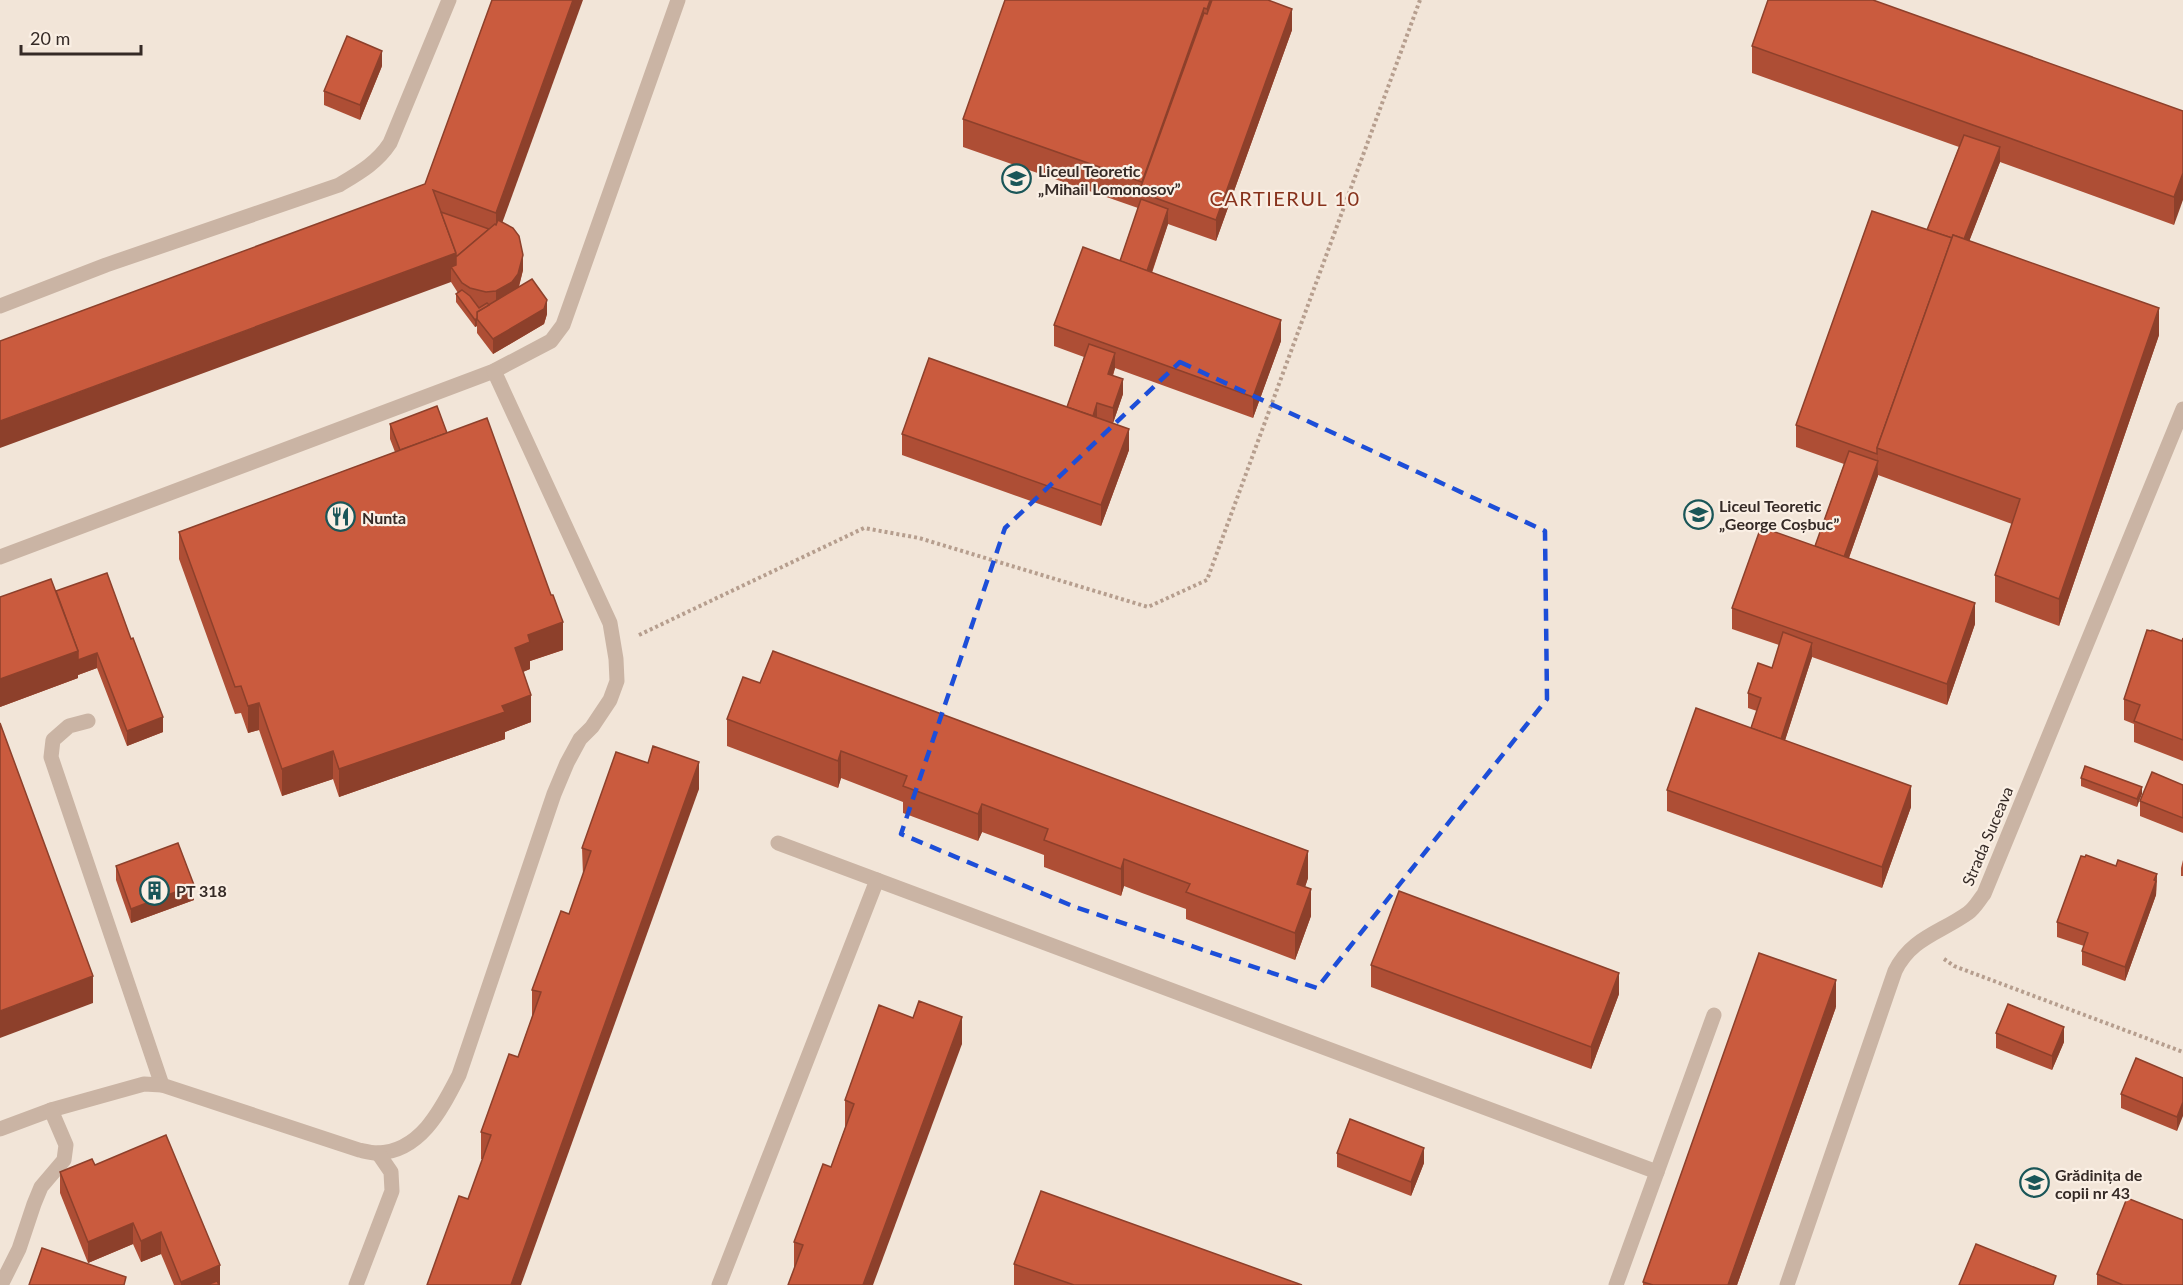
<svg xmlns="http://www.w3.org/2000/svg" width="2183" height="1285" font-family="Lato,sans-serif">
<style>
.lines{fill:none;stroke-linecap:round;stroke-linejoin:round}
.path{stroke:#b69e8e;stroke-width:4;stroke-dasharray:3 3;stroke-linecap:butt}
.lane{stroke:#cab4a4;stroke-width:15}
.street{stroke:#cab4a4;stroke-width:15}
.wall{fill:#ae4e35}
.shaded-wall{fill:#8d402b}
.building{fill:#ca5b3e;stroke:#8d402b;stroke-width:1.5}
.marked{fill:none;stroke:#1d4ed8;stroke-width:4.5;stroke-dasharray:12 8;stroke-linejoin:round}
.labels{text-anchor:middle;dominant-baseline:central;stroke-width:4.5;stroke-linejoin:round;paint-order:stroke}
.poi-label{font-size:16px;font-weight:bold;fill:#352a26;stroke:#faefe4;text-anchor:start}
.street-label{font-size:16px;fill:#352a26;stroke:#faefe4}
.quarter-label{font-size:20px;letter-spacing:1.5px;fill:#87321c;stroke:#faefe4}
</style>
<rect width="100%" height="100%" fill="#f2e5d8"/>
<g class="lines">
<g class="path">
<path d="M639,635L864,528L919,538L1148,607L1207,580L1420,0"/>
<path d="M1944,959L1954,966L2183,1052"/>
</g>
<g class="lane">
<path d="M0,306L106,265L339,185C359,173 377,163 390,143L449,0"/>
<path d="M0,557L494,371L551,341L563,325L678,0"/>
<path d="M88,721L69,726L53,740L51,757L162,1085"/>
<path d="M778,843L1657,1172"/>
<path d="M0,1129L51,1110L144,1084L162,1085L359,1150C364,1151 371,1153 377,1153C421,1152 442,1108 459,1075L554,794L567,763L580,739L592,727L610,700L617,681L616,659L610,623L494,371"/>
<path d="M1,1285L19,1249L34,1204L41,1187L64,1160L66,1145L51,1110"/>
<path d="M356,1285L392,1191L391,1172L378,1153"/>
<path d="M719,1285L877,880"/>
<path d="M1616,1285L1714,1015"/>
</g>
<path class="street" d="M1787,1285L1895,971C1911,938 1940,933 1968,913C1975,908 1979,900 1984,894L2183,409"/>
</g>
<g class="wall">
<path d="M492,0L502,222L523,270L519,287L547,314L544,324L493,354L477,333V326L475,327L456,302V294L458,293L451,282L425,184Z"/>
<path d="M1005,0H1268L1292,30L1216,241L1168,224L1152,273L1281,341L1253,418L1115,368L1113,376L1123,394L1113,423L1129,450L1101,526L902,455V434L1067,407L1084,357L1054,346V325L1120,261L1138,208L963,147V119Z"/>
<path d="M1752,46L2183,111L2174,225L2000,162L1969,241L2159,335L2059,626L1995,602V575L2012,524L1878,475L1849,558L1975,624L1947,705L1812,657L1785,740L1911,807L1882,888L1667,811V790L1751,728L1757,711L1748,708V693L1772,668L1779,645L1732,629V608L1815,546L1844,464L1796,447V425L1927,230L1959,147L1752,73Z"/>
<path d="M382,66L360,120L324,105V91Z"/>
<path d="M390,424L447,433L563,650L530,661V669L523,672L531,722L505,732V739L339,797L333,779L282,796L259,730L248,733L241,713L235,714L179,559V532L395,452L390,439Z"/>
<path d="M56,591L163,732L127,746L97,668L78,675V678L0,707V597Z"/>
<path d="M2151,631L2182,641L2183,638V761L2134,742V724L2124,720V699Z"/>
<path d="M727,719L1308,878L1305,887L1311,916L1295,960L1186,919V909L1142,893L1124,886L1121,896L1044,867V855L982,832L978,841L903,813V802L841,778L838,788L727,746Z"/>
<path d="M2081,778L2142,787L2137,807L2081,786Z"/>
<path d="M2183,785V833L2140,816V801Z"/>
<path d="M699,789L468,1199L483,1159H481V1132L518,1057L532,1017V990L569,914L583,875L582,848Z"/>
<path d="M2183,860V876H2181V868Z"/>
<path d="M116,866L194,900L131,923L116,880Z"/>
<path d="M2116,866L2157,874L2156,895L2125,981L2082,965V951L2084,946L2057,937V922Z"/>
<path d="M1371,965L1619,994L1591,1069L1371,987Z"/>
<path d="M1836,1007L1737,1285H1643V1282Z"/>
<path d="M1996,1033L2064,1042L2052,1070L1996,1048Z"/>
<path d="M962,1044L794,1269V1242L831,1167L845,1128V1100Z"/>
<path d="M2183,1078L2177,1131L2121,1108V1094Z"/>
<path d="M1337,1153L1424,1163L1411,1196L1337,1167Z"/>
<path d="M95,1165L220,1285H174L161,1254L141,1262L133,1244L88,1263L60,1193V1172Z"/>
<path d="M1014,1264L1302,1285H1014Z"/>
<path d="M2097,1274L2183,1285H2097Z"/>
</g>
<g class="shaded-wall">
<path d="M573,0H583L496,240V213Z"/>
<path d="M1210,0H1219L1207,36V9Z"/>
<path d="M1204,8V35L1142,193V182Z"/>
<path d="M1292,9V30L1216,241V220Z"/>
<path d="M382,51V66L360,120V105Z"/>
<path d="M2000,147V162L1960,265V250Z"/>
<path d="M2183,173V200L2174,225V197Z"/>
<path d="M1168,209V224L1145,292V277Z"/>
<path d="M456,253V272L451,268V282L0,448V421Z"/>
<path d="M523,255V270L518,289L496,306V291Z"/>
<path d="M547,300V314L544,324L493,354V339Z"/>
<path d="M491,308L477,319V326L475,327V320Z"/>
<path d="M2159,308V335L2059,626V599Z"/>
<path d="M1281,320V341L1253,418V397Z"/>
<path d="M1115,353V368L1108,389V374Z"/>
<path d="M1123,379V394L1113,423V408Z"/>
<path d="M1097,403V418L1090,422Z"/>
<path d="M1129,429V450L1101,526V505Z"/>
<path d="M1877,454L1878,476L1842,577V562L1877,465Z"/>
<path d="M1975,603V624L1947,705V684Z"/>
<path d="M563,622V650L530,661V669L515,675V648L528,635Z"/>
<path d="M1812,643V657L1779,759V745Z"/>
<path d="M78,651L97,653V668L78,675V678L0,707V679Z"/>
<path d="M531,695V722L505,732V739L339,797V769L502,706Z"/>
<path d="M259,703V730L248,733V706Z"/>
<path d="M163,717V732L127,746V731Z"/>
<path d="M333,751V779L282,796V769Z"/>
<path d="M841,751V778L838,788V761Z"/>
<path d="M699,762V789L521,1285H511Z"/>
<path d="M1911,786V807L1882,888V867Z"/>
<path d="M2142,787V794L2137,807V799Z"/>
<path d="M982,804V832L978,841V814Z"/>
<path d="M1308,851V878L1297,911V884Z"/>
<path d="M1124,859V886L1121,896V869Z"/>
<path d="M2157,874L2156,895L2125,981V967Z"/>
<path d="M194,885V900L131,923V909Z"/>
<path d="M1311,889V916L1295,960V933Z"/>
<path d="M1619,973V994L1591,1069V1047Z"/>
<path d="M93,976V1003L0,1038V1011Z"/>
<path d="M1836,980V1007L1737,1285H1728Z"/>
<path d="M962,1017V1044L873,1285H863Z"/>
<path d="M2064,1027V1042L2052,1070V1056Z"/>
<path d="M2183,1102V1116L2177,1131V1117Z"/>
<path d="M1424,1148V1163L1411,1196V1182Z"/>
<path d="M133,1223V1244L88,1263V1242Z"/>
<path d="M161,1232V1254L141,1262V1241Z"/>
<path d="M220,1265V1285H181V1282Z"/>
</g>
<g class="building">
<path d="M492,0H573L496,213L433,190L456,253L0,421V341L425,184Z"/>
<path d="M1005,0H1210L1207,9L1204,8L1142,182L963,119Z"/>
<path d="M1212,0H1268L1292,9L1216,220L1139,192L1204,13L1207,14Z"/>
<path d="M1768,0H1873L2183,111V173L2174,197L1752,46Z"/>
<path d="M347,36L382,51L360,105L324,91Z"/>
<path d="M1964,135L2000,147L1964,239L1953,235L1952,238L1927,230Z"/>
<path d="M1141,199L1168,209L1147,271L1120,261Z"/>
<path d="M1872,211L1952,238L1877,448V454L1796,425Z"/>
<path d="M441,212L489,229L456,257V253Z"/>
<path d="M498,220L513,228L519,236L523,255L518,274L512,282L496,291L486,292L470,288L462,283L451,267L456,265V257L495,224L496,225Z"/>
<path d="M1953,235L2159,308L2059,599L1995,575L2020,499L1877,448Z"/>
<path d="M1083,247L1281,320L1253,397L1054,325Z"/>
<path d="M532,279L547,300L544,309L493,339L477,319V312Z"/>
<path d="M462,290L470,296L479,308L487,303L489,305L477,312V318L475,320L456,294Z"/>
<path d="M1089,344L1115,353L1108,374L1123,379L1113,408L1097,403L1093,416L1067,407Z"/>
<path d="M929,358L1129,429L1101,505L902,434Z"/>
<path d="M437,406L447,433L400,450L390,424Z"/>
<path d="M487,418L551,595H553L563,622L528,635L530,642L515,648L531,695L502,706L505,712L339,769L333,751L282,769L259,703L248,706L241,686L235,687L179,532Z"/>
<path d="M1849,451L1878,461L1844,557L1815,546Z"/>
<path d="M1761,527L1975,603L1947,684L1732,608Z"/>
<path d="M107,573L131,639L133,638L163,717L127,731L97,653L78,660V651L56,591Z"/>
<path d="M51,579L78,651L0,679V597Z"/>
<path d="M2147,630L2151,631L2152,630L2182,641L2183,638V740L2134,721L2140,705L2124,699Z"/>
<path d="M1783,632L1812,643L1781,739L1751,728L1761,698L1748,693L1758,663L1772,668Z"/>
<path d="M773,651L1308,851L1297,884L1311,889L1295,933L1186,892L1190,884L1142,866L1124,859L1121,869L1044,840L1048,829L982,804L978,814L903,786L907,776L841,751L838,761L727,719L743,677L760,683Z"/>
<path d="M1696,708L1911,786L1882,867L1667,790Z"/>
<path d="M0,723L93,976L0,1011Z"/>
<path d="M653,746L699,762L511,1285H427L459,1196L468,1199L491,1135L481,1132L509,1054L518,1057L541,992L532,990L561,911L569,914L591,851L582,848L616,752L648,763Z"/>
<path d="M2085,766L2142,787L2137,799L2081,778Z"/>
<path d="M2152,772L2183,785V818L2140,801Z"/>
<path d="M178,843L194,885L131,909L116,866Z"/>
<path d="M2086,855L2116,866L2118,860L2157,874L2154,880L2156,881L2125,967L2082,951L2088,933L2057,922L2081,856L2085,857Z"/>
<path d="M1399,891L1619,973L1591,1047L1371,965Z"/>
<path d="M1759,953L1836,980L1728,1285H1653L1643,1282Z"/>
<path d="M919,1001L962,1017L863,1285H788L803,1245L794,1242L823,1164L831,1167L854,1104L845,1100L879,1005L913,1018Z"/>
<path d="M2008,1004L2064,1027L2052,1056L1996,1033Z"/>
<path d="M2136,1058L2183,1078V1102L2177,1117L2121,1094Z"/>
<path d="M1350,1119L1424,1148L1411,1182L1337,1153Z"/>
<path d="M166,1135L220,1265L181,1282L161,1232L141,1241L133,1223L88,1242L60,1172L92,1159L95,1165Z"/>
<path d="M1041,1191L1302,1285H1074L1014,1264Z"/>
<path d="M2127,1198L2183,1220V1285H2123L2097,1274Z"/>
<path d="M1976,1244L2056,1276L2053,1285H1959Z"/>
<path d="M42,1248L126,1277L124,1285H29Z"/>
<path d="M217,1281L219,1285H207Z"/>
</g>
<path class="marked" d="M1180,362L1545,531L1547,699L1317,988L1075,907L901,834L1005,528Z"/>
<defs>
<symbol id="school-ring" viewBox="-11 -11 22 22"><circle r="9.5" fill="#faefe4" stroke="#1a5658" stroke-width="1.5"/><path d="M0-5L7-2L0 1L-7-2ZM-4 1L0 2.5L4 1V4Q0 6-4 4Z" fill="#1a5658"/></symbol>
<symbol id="restaurant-ring" viewBox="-11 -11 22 22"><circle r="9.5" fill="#faefe4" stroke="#1a5658" stroke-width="1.5"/><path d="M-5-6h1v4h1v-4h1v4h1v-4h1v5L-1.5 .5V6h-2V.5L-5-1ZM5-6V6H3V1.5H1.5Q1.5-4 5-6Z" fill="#1a5658"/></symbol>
<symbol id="building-ring" viewBox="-11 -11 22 22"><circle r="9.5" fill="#faefe4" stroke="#1a5658" stroke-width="1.5"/><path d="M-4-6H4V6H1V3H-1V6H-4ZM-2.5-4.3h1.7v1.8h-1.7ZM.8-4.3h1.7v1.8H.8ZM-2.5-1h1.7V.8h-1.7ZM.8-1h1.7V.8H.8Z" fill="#1a5658"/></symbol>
</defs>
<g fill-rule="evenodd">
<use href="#school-ring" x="1000" y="162" width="33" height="33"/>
<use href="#school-ring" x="1682" y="498" width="33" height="33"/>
<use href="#restaurant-ring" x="324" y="500" width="33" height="33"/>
<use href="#building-ring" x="138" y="874" width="33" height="33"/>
<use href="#school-ring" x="2018" y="1166" width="33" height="33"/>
</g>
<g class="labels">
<g class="poi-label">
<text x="1038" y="170">Liceul Teoretic<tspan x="1038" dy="18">„Mihail Lomonosov”</tspan></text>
<text x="1719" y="505">Liceul Teoretic<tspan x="1719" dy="18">„George Coșbuc”</tspan></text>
<text x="362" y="517">Nunta</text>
<text x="176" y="890">PT 318</text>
<text x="2055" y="1174">Grădinița de<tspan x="2055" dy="18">copii nr 43</tspan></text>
</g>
<g class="street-label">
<text transform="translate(1987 836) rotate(-67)">Strada Suceava</text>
</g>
<g class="quarter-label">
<text x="1285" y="198">CARTIERUL 10</text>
</g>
</g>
<path d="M21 45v9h120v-9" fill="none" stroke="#352a26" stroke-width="3"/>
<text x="30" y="45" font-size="18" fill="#352a26" stroke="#faefe4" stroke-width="4.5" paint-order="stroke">20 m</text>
</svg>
